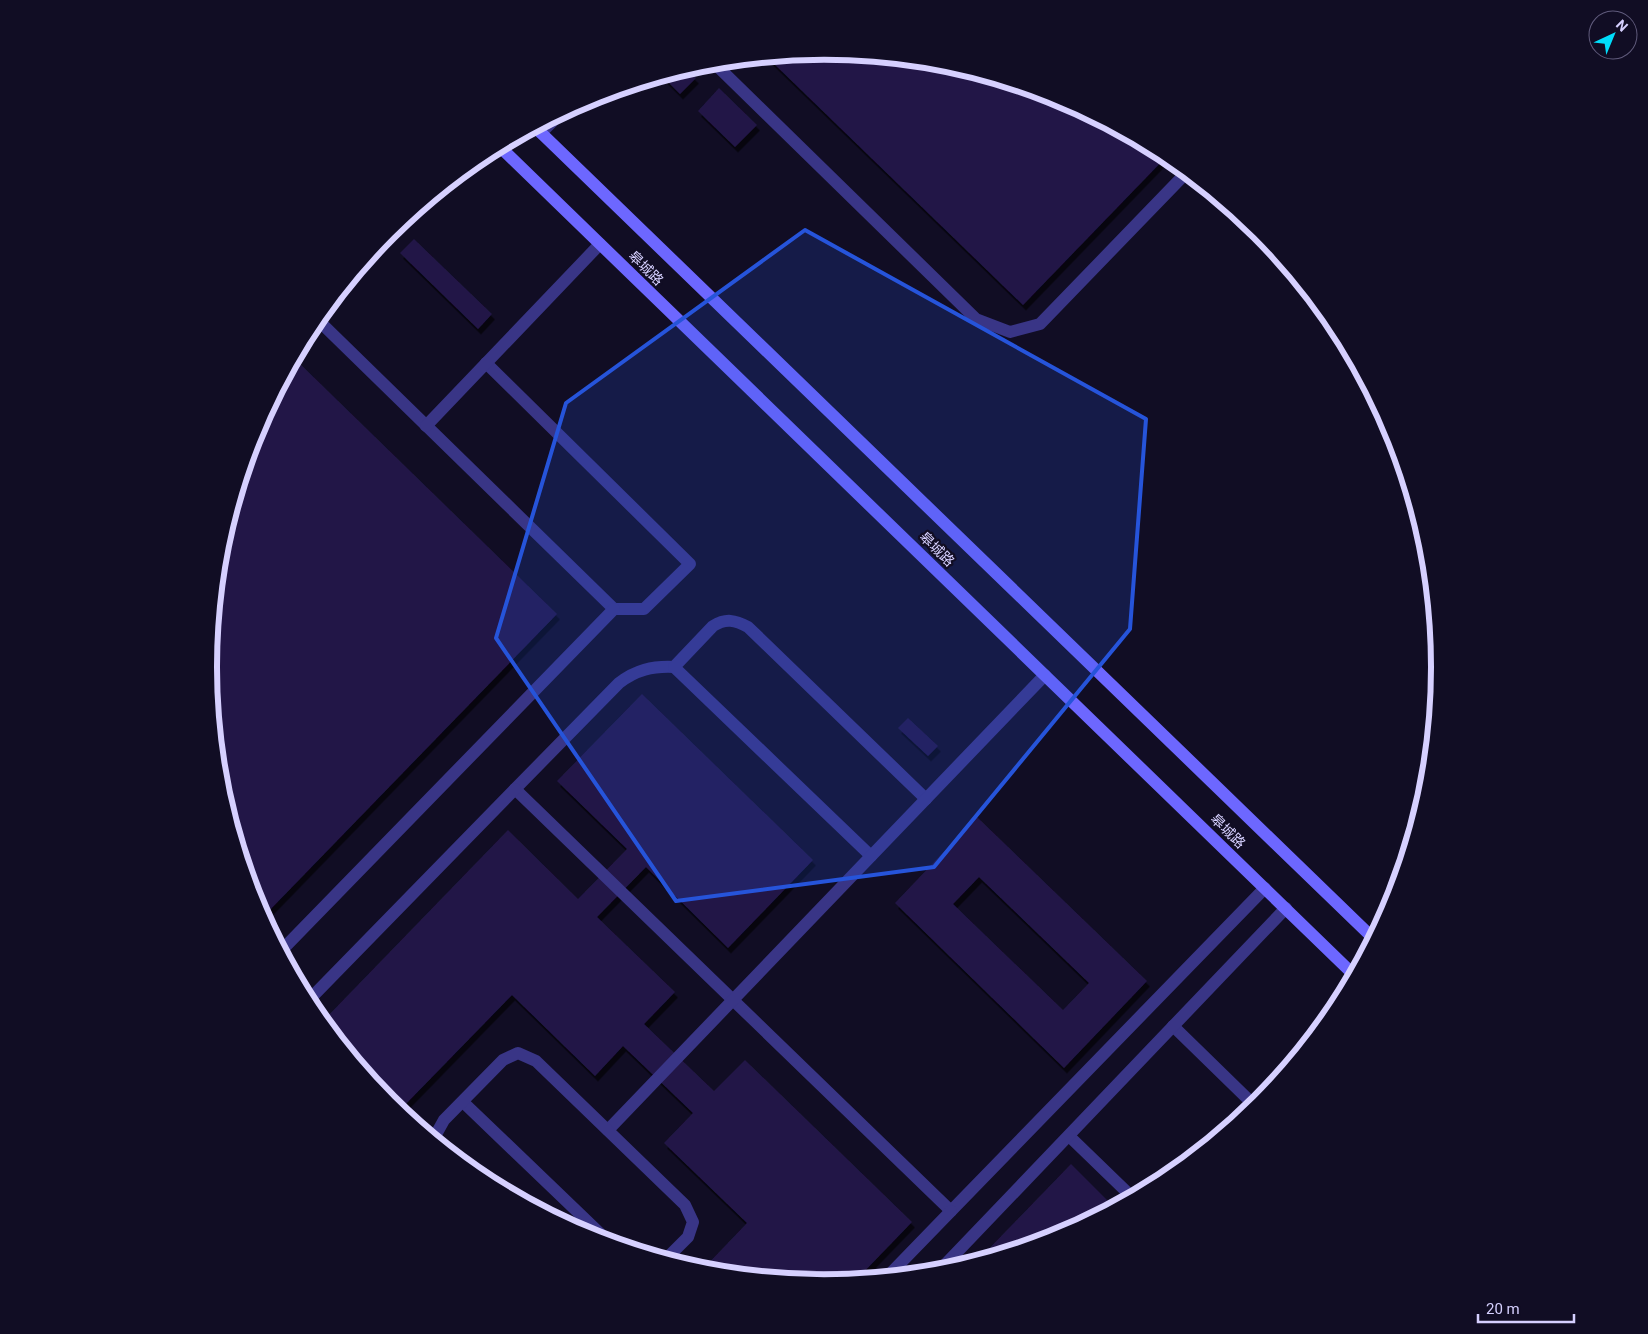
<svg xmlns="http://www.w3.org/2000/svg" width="1648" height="1334" font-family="Roboto,'Noto Sans SC',sans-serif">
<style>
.building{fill:#221846;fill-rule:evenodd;filter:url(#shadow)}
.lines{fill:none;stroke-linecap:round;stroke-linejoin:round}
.service{stroke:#393586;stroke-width:12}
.secondary{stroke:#6d67ff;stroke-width:12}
.marked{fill:#2654da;fill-opacity:0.2;stroke:#2654da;stroke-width:4;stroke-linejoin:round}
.labels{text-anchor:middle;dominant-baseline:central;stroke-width:4.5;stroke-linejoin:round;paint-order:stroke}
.street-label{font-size:14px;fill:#d6d0ff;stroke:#110d24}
.rim{fill:none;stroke:#d6d0ff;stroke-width:6}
</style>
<defs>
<filter id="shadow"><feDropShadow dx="3" dy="5.5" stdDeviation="0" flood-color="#0009"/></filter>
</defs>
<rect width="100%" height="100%" fill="#110d24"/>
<g class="building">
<path d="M824,51L944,63L1060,98L1167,156L1023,305L767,57Z"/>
<path d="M686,69L696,78L680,94L662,76Z"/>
<path d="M719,88L757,125L735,147L698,111Z"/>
<path d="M414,239L492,314L478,329L400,253Z"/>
<path d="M294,358L557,614L263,917L255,902L220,787L208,667L220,547L255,431Z"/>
<path d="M642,694L813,860L728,948L646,867L597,917L675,992L644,1024L714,1091L745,1060L912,1222L856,1280L824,1283L702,1270L747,1223L664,1143L693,1113L623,1046L595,1076L512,995L399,1111L388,1102L322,1022L508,830L578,899L627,849L557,781Z"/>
<path d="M908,718L938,746L928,756L898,728Z"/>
<path d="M977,817L1147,981L1064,1068L895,903ZM979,877L1089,983L1063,1010L953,904Z"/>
<path d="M1071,1164L1114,1207L1059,1236L977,1261Z"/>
</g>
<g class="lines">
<g class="service">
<path d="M713,62L976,319L1010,332L1040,324L1187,172"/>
<path d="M541,133L560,114"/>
<path d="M317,319L614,609H644L690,564L486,363"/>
<path d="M426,426L600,244"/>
<path d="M674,667C652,666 636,670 619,683L515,789L951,1211L1265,888"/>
<path d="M871,856L674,667L713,626C726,618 735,620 748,627L926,799"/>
<path d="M281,951L614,609"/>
<path d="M308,1001L515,789"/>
<path d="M1173,1026L1255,1106"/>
<path d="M463,1102L609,1242"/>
<path d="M608,1130L1045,675"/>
<path d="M1069,1136L1132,1197"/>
<path d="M435,1141L434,1138L444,1120L503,1060L518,1053L536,1061L685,1205L693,1222L688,1237L666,1259"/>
<path d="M939,1271L1286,908"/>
<path d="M887,1277L951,1211"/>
</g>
<g class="secondary">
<path d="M535,127L1374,939"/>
<path d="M499,146L1354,975"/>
</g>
</g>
<path class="marked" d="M805,230L1146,419L1130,629L934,867L676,901L496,638L566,403Z"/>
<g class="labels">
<g class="street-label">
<text transform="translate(646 268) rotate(44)">皋城路</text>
<text transform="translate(937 549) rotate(44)">皋城路</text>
<text transform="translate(1228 831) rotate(44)">皋城路</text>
</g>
</g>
<path d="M0 0H1648V1334H0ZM217 667a607 607 0 1 1 1214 0a607 607 0 1 1-1214 0Z" fill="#110d24" fill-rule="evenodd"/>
<path class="rim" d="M217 667a607 607 0 1 1 1214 0a607 607 0 1 1-1214 0Z"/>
<g transform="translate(1613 35) rotate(44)"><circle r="24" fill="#110d24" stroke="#605b7c"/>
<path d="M0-4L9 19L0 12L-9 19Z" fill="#00ddfb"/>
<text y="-8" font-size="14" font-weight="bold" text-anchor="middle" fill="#d6d0ff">N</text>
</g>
<path d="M1478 1314v8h96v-8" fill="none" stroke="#d6d0ff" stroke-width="2.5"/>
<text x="1486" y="1314" font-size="15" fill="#d6d0ff" stroke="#110d24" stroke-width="4" paint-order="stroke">20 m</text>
</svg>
